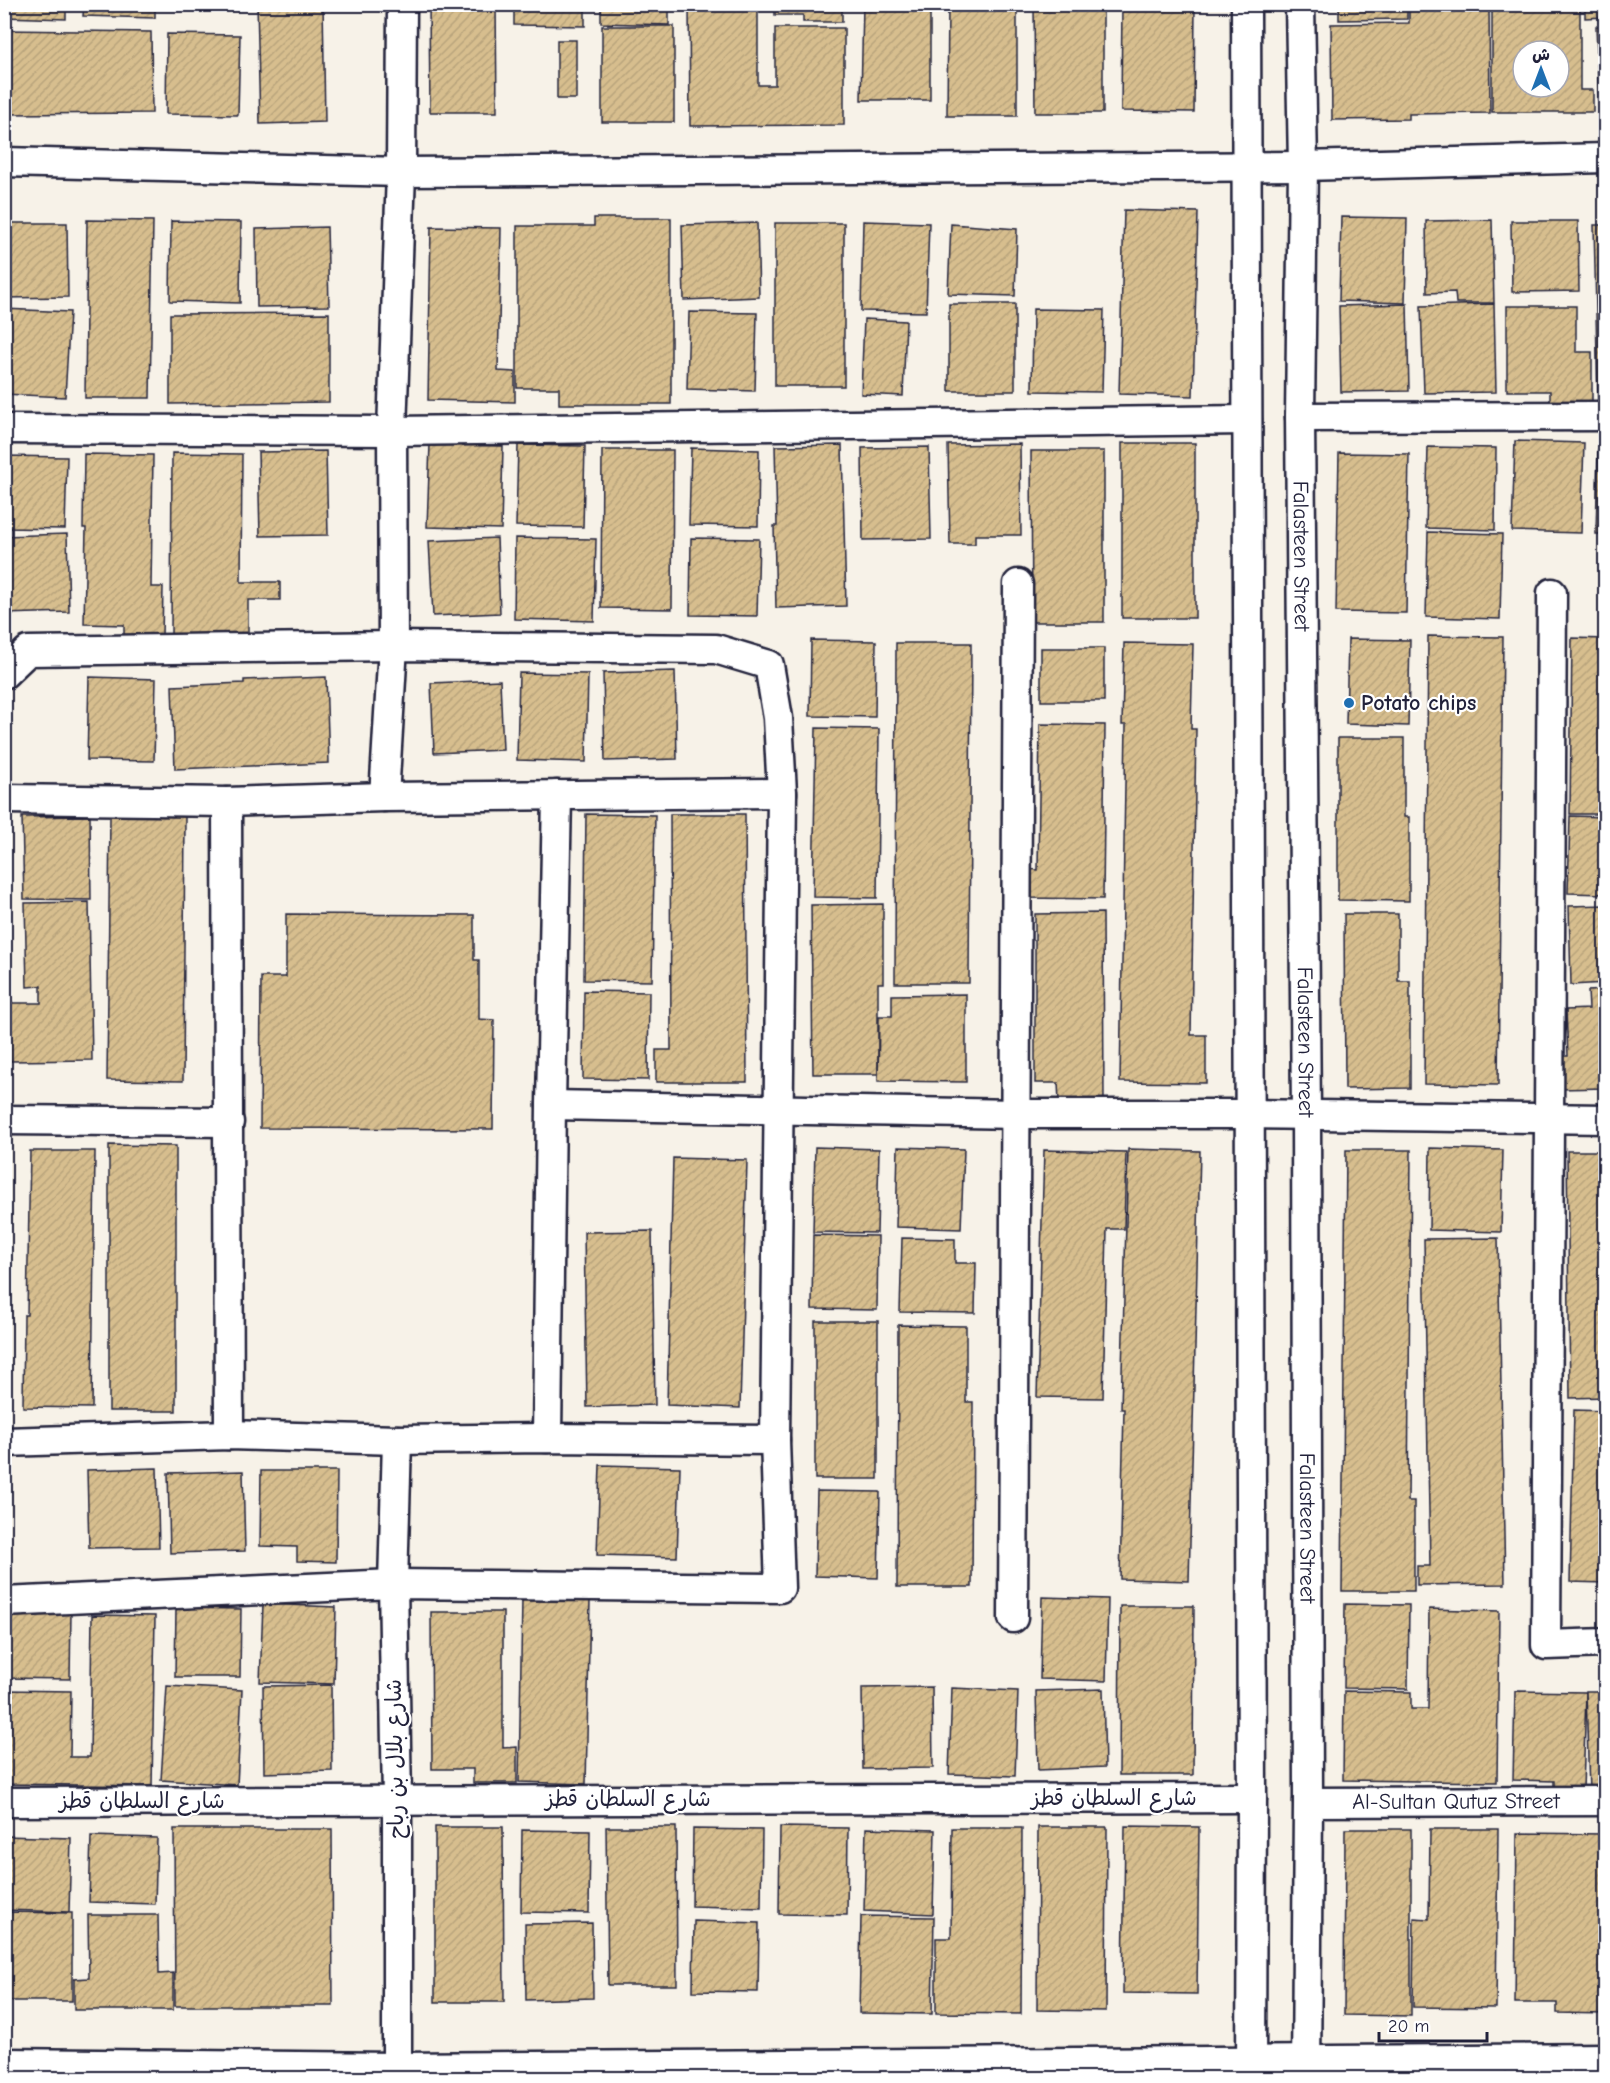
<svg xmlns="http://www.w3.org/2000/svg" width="1610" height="2083" font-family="'Comic Neue','Playpen Sans Arabic',sans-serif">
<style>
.building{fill:url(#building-hatch);stroke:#22223b;stroke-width:1.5;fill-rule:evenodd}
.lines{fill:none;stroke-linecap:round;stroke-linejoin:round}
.street-casing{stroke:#22223b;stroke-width:33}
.street{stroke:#fff;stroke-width:28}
.poi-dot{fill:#1f6fb2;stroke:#fff;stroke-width:2}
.labels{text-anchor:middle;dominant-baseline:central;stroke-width:4.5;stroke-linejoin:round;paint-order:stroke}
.street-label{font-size:22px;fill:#22223b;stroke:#fff}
.poi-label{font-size:22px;font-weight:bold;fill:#22223b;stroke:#fff;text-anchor:start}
</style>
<defs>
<pattern id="building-hatch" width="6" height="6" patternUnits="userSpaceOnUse" patternTransform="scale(1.5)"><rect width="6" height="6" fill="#d7be8e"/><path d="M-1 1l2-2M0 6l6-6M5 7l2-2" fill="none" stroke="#b8a37b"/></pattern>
</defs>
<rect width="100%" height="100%" fill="#f7f2e8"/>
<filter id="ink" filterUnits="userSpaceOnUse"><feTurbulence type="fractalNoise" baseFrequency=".0167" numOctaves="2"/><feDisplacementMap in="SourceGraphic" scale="12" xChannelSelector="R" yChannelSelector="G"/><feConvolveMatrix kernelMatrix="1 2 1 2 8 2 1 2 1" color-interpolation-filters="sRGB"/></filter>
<g filter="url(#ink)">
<g class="building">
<path d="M4,4H66V19L4,17Z"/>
<path d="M84,4H155V18L83,16Z"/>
<path d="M257,4H323L325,122L260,124Z"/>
<path d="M429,4H496L497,112H430Z"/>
<path d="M514,4H585V26L514,25Z"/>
<path d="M601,4H669V25L601,23Z"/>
<path d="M689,4H758V85H775V28H844V125L690,126Z"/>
<path d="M775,4H842V22H803V15H775Z"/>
<path d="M863,4H930V100H861Z"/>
<path d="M948,4H1017V116H947Z"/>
<path d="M1034,4H1103V113H1035Z"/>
<path d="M1122,4H1195L1194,112L1121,111Z"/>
<path d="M1339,4H1407V19L1339,20Z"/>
<path d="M1409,4H1489L1490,113L1409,114V119L1332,120L1331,24L1409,23Z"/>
<path d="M1492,4H1580V90H1593V112H1492ZM1523,51H1559V87H1523Z"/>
<path d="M1585,4H1606V17L1585,18Z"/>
<rect x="602" y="26" width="72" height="96"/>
<path d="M1596,26H1606V108H1599Z"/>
<path d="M4,30L151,32L152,113L4,114Z"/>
<path d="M167,34L240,35L238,115L166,114Z"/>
<rect x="557" y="40" width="19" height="59"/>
<path d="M1124,210L1198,212L1193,396L1119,394Z"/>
<path d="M1341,217L1407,218L1405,303L1339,301Z"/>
<path d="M594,218H671V404H559V388H517V226H594Z"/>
<path d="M87,220L153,221L150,398H85Z"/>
<path d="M1492,220L1494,303H1456L1455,292L1427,293L1426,221Z"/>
<path d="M171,221L241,222L240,303L170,301Z"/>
<path d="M863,221L929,223L926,312L861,311Z"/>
<path d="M1511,221H1578L1579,291L1512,292Z"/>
<path d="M4,223H67L68,297L4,298Z"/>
<path d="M757,223L759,297L684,300L682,225Z"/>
<rect x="775" y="223" width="69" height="163"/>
<path d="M951,224L1017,229L1015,296L948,294Z"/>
<path d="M1594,225H1606V400H1598Z"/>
<path d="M327,227L329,306L257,307L256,229Z"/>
<path d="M431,227L501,228L498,371L515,372V402L428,400Z"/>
<rect x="949" y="304" width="66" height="87"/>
<path d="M1407,304L1409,391L1341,392L1339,306Z"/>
<path d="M1494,304L1496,392L1424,393L1421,306Z"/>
<path d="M1507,306H1576V352H1592V405H1550V391H1507Z"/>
<path d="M4,309L70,312L65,397L4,394Z"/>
<path d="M1033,309L1104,310L1102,392L1032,391Z"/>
<path d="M689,312L757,313L755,391L687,389Z"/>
<path d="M329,313V402L170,404V314Z"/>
<path d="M864,319L906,321L903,396L861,394Z"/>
<path d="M1515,441L1584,443L1581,533L1512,531Z"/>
<rect x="1122" y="443" width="73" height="175"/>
<path d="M430,444L503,446L501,529L427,527Z"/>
<path d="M1020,444L1021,535H975V544H950L948,445Z"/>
<path d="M518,445L585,446L583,527L516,526Z"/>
<path d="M842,445L846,606L776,608L774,526H777L775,446Z"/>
<path d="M929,447L931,539L863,540L862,448Z"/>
<path d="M1428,447L1496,448L1495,530L1426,528Z"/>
<path d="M691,448L759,450L758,526L689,525Z"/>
<path d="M602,450H673L672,609L601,608Z"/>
<path d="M1598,450H1606V534H1596Z"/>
<path d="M326,451L328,535L260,536L258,452Z"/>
<path d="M1031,451H1104V622H1032Z"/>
<path d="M172,453L242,454L241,582H280V600H248V636L171,635Z"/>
<path d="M1339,453L1409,454L1406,613L1336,612Z"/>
<path d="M84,454L153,455L151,587H163L162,636L124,635V625L84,624L86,528H83Z"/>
<path d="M4,456L67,457L65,529L4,528Z"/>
<path d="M1428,532L1502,534L1500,619L1426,617Z"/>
<path d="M67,534L69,612L4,614V536Z"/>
<path d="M497,538L500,613L433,616L429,541Z"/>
<path d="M515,538L596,539L594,621L514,619Z"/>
<path d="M691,538L759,539L757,616L690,615Z"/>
<path d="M1428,636L1503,637L1498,1085L1424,1084Z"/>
<path d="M1572,638L1606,639V814H1570Z"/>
<path d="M1348,639L1410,640L1408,726L1346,724Z"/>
<path d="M811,640L876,641L875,717L810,716Z"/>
<path d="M896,643H971L969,983H895Z"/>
<path d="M1124,643L1193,644L1191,729H1196L1191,1035H1206V1083L1120,1082L1126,725H1122Z"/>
<rect x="1041" y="648" width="63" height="53"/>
<path d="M675,671L677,759L605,761L603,673Z"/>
<path d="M519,673L588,674L586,762L517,760Z"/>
<path d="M89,677L156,679L154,761L87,760Z"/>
<path d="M326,677L329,763L175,769L172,686L244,683V680Z"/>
<path d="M500,680L503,750L434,753L431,683Z"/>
<path d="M1040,724L1105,725L1103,899L1025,898L1026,869L1038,870Z"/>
<path d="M816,728L879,729L877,898L813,897Z"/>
<path d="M1338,738H1404V817H1409V901L1338,900Z"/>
<path d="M586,814L655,815L652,981L584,980Z"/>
<path d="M670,814H745L747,1082H656V1050H671Z"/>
<path d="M90,816L91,900L24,899L22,817Z"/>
<path d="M110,816H185L183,1081L107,1080Z"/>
<path d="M1570,816L1606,817V894L1568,893Z"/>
<path d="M89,902L92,1060L10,1061L9,1003H41V986L27,987L25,903Z"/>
<path d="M883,904V983H878V1074H813L811,905Z"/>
<path d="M1606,905V983L1571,985L1569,906Z"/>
<path d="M1103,913L1104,1101L1059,1102L1058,1083H1035V914Z"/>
<path d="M286,914L474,915V960H479V1019L494,1020L493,1129L260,1128L261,977H286Z"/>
<path d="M1344,914H1398V981H1410V1088L1345,1089Z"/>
<path d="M1606,990V1088L1559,1089L1558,1056H1568L1566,1010L1589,1009L1588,991Z"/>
<path d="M584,991L649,992L648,1080L583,1079Z"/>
<path d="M966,994V1082L878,1081L879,1016H892V995Z"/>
<path d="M109,1145L176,1146V1411H109Z"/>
<path d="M815,1147L879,1149L877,1233L813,1232Z"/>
<path d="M898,1147L964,1149L961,1229L896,1227Z"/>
<path d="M1430,1148L1503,1150L1501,1232L1429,1230Z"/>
<path d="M1128,1149L1200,1151L1189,1581L1120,1579L1124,1409H1121Z"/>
<path d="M1044,1150L1126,1152L1124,1229H1107L1103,1398L1037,1397Z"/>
<path d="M1346,1150H1411L1408,1501H1414V1591H1342Z"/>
<path d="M30,1151H95L92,1408L23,1407L24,1315H27Z"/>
<path d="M1567,1151H1606V1397L1570,1398Z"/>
<path d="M673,1158L747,1160L740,1408L667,1405Z"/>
<path d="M652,1231L655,1405L587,1407L584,1232Z"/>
<path d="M813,1235L878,1236L877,1310L812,1309Z"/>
<path d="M902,1238L955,1239V1263H976L975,1313L900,1312Z"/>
<path d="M1498,1238L1505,1584L1417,1585V1566H1430L1424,1239Z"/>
<rect x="815" y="1321" width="63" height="158"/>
<path d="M898,1325L966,1326V1402H973L972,1587H897Z"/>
<path d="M1574,1410L1606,1411V1583L1570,1582Z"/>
<path d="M600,1465L680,1467L677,1557L597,1555Z"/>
<path d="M157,1468L159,1547L89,1548L87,1470Z"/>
<path d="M243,1471L245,1551L170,1553L168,1473Z"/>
<path d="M261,1471H337L336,1562L297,1561V1547L260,1546Z"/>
<path d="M817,1491L880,1492L878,1578L815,1576Z"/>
<path d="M1042,1597L1108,1599L1106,1681L1040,1679Z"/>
<path d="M522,1599L590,1600L586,1784L519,1782Z"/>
<path d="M263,1604L336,1607L334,1684L260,1682Z"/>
<path d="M1345,1604L1409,1605L1408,1689L1344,1688Z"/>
<path d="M1120,1606H1194L1193,1775H1119Z"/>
<path d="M176,1608L241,1609L240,1677H175Z"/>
<path d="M4,1609L71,1611L70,1679L4,1678Z"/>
<path d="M1429,1609L1499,1611L1497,1782L1343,1780L1344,1691L1411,1692V1709H1428Z"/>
<path d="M431,1612H503V1748L517,1747V1783H473V1769H432Z"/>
<path d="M92,1615L155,1616L152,1786L4,1784V1690L71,1691L70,1757H90Z"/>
<path d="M331,1685L332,1771L264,1773L263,1686Z"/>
<path d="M167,1686L242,1690L237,1785L161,1780Z"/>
<path d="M932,1687L933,1768L863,1769L862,1688Z"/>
<path d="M952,1688L1018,1691L1015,1776L949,1774Z"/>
<path d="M1103,1689L1105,1767L1038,1770L1036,1691Z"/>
<path d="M1515,1691L1586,1692L1583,1790L1554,1789V1781L1513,1780Z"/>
<path d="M1586,1691H1606V1791L1589,1792Z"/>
<path d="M1125,1826L1199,1827L1197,1994L1123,1993Z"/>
<path d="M435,1827H503L504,2002H435Z"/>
<path d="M606,1827H676L677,1985H608Z"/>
<path d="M780,1827L848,1828L847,1915L779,1914Z"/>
<path d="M1038,1827H1107L1106,2011L1037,2010Z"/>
<path d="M866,1828L935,1830L933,1914L864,1911Z"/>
<path d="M952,1828H1022L1021,2014L936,2013V1938H951Z"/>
<path d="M174,1829H332L333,2006H175Z"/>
<path d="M693,1829L762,1830L761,1908L692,1906Z"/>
<path d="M1345,1829H1411V2016L1344,2015Z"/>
<path d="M1430,1829H1498L1496,2008L1413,2007L1414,1918L1429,1919Z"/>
<path d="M522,1830L590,1831L589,1913L521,1912Z"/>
<path d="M1517,1833L1606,1834V2014L1557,2013V2003H1515Z"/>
<path d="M4,1836L71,1838L69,1912L4,1910Z"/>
<path d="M91,1836L157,1838L155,1904L89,1902Z"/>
<path d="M4,1912L72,1913V2001H4Z"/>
<path d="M88,1915H158L159,1974L173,1973V2010H74V1979L89,1978Z"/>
<path d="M861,1916L934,1917L932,2014L859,2013Z"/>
<path d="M694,1921L759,1923L758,1992L693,1991Z"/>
<path d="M592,1923L593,1998L526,2000L525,1924Z"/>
</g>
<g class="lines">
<defs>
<g id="street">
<path d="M1246,4L1252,1798L1251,2078"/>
<path id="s1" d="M1300,4L1303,166L1300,417L1306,1115L1308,1802L1306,2078"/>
<path d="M4,162L401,172L1303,166L1606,158"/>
<path d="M1300,417L1606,416"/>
<path d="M4,429L392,431L1247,420"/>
<path d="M1552,593L1546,1645L1606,1643"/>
<path d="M4,674L28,651L393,646L716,649L769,665L778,718L782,793L775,1440L780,1588L393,1584L4,1602"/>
<path d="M384,797L393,646L392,431L401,172L402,4"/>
<path d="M4,799L227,802L384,797L782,793"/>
<path d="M227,802L229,1435"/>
<path d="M551,1105L1016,1114H1249L1606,1119"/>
<path d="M4,1120L229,1122"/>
<path d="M547,1438L551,1105L557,795"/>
<path d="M397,1440L393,1584L397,1799V2078"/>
<path d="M4,1442L229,1435L397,1440L547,1438L775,1440"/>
<path d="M1013,1618L1018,584"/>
<path d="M4,1802L1252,1798"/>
<path id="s2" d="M1308,1802L1606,1801"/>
<path d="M4,2063L397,2067L1606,2058"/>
</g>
</defs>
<use href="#street" class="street-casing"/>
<use href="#street" class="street"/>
</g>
</g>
<circle class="poi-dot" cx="1349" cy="703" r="6"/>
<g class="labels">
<g class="street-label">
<text stroke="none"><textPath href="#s1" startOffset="552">Falasteen Street</textPath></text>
<text stroke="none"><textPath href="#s1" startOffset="1038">Falasteen Street</textPath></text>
<text stroke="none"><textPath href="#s1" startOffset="1524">Falasteen Street</textPath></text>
<text transform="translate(395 1759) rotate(-91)">شارع بلال بن رباح</text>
<text x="1114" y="1798">شارع السلطان قطز</text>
<text x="628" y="1799">شارع السلطان قطز</text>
<text x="142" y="1801">شارع السلطان قطز</text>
<text stroke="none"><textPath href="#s2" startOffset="148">Al-Sultan Qutuz Street</textPath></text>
</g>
<g class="poi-label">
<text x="1361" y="703">Potato chips</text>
</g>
</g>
<rect width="1610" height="2083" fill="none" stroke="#fff" stroke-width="24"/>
<rect x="12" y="12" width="1586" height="2059" fill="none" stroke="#22223b" stroke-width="2" filter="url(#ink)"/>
<g transform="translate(1541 69)"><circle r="28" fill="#ffffff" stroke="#a7a7b1" stroke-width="1.5"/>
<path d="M0-4.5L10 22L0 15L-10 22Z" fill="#1f6fb2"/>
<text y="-9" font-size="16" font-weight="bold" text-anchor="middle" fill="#22223b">ش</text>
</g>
<path d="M1379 2032v9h108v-9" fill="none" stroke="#22223b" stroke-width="3"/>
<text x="1388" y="2032" font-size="18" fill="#22223b" stroke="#ffffff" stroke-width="4.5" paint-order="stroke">20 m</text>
</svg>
